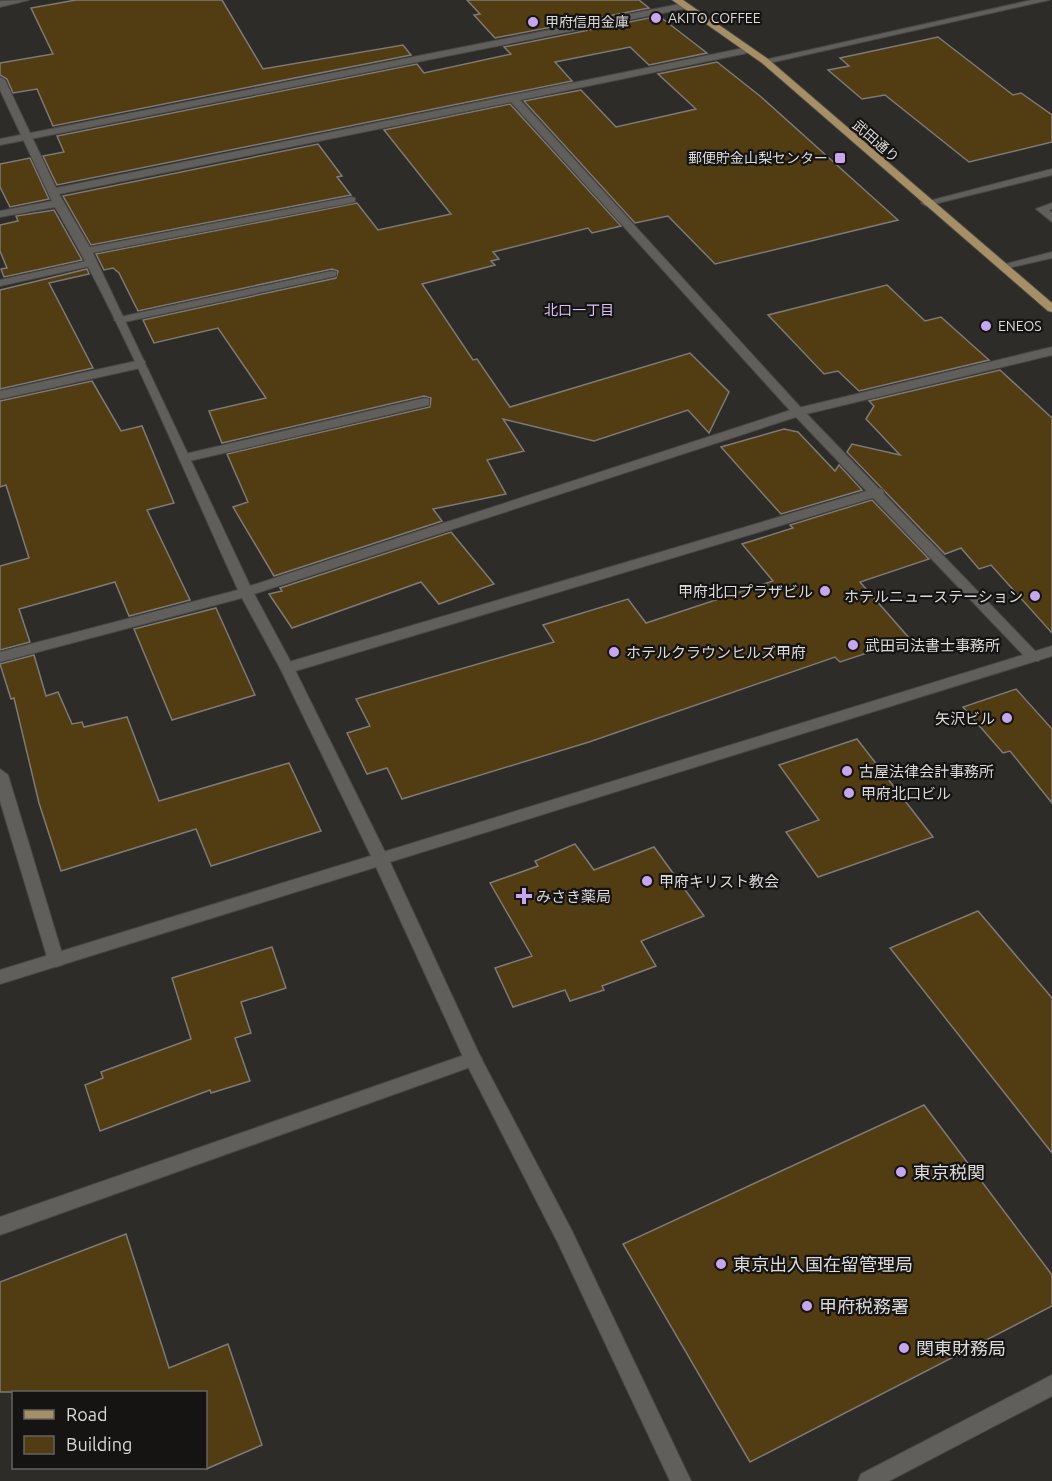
<svg xmlns="http://www.w3.org/2000/svg" width="1052" height="1481" font-family="Ubuntu,'Noto Sans JP',sans-serif">
<style>
.building{fill:#523c12;stroke:#7d7a77;stroke-width:1.5}
.lines{fill:none;stroke-linecap:round;stroke-linejoin:round}
.service-casing{stroke:#494746;stroke-width:2}
.minor-casing{stroke:#494746;stroke-width:2}
.tertiary-casing{stroke:#494746;stroke-width:2}
.primary-casing{stroke:#494746;stroke-width:2}
.service{fill:#615f5c;fill-rule:evenodd}
.minor{fill:#615f5c;fill-rule:evenodd}
.tertiary{fill:#615f5c;fill-rule:evenodd}
.primary{fill:#a78f65;fill-rule:evenodd}
.poi-dot{fill:#c7a6f0;stroke:#151413;stroke-width:2}
.labels{text-anchor:middle;dominant-baseline:central;stroke-width:4.5;stroke-linejoin:round;paint-order:stroke}
.far-poi-label{font-size:14px;fill:#dcdad9;stroke:#151413;text-anchor:start}
.far-street-label{font-size:14px;fill:#dcdad9;stroke:#151413}
.far-neighbourhood-label{font-size:14px;fill:#d9c1f9;stroke:#151413}
.poi-label{font-size:15px;fill:#dcdad9;stroke:#151413;text-anchor:start}
.near-poi-label{font-size:18px;fill:#dcdad9;stroke:#151413;text-anchor:start}
</style>
<rect width="100%" height="100%" fill="#2e2c29"/>
<g class="building">
<path d="M76,0H222L263,69L403,45L411,55L53,126L37,89L13,93L7,79L0,75V63L53,54L31,8Z"/>
<path d="M467,0H639L649,8L495,38L474,15L480,14Z"/>
<path d="M659,16L707,53L649,65L630,47L555,62L572,81L57,185L43,156L64,152L57,136L417,64L424,73L511,54L504,47Z"/>
<path d="M938,37L1013,95L1021,93L1052,115V142L969,162L885,95L862,99L828,70L849,66L840,58Z"/>
<path d="M717,62L760,96L898,220L715,264L668,216L635,223L524,101L581,90L616,127L696,109L658,74Z"/>
<path d="M510,104L621,226L592,233L588,228L493,252L499,259L491,261L495,265L422,284L473,360L477,359L510,407L690,353L729,392L709,433L688,410L594,441L503,419L524,451L487,460L506,494L433,509L442,521L274,576L233,507L248,502L227,454L430,407L431,398L424,396L222,443L209,411L266,398L218,328L154,343L143,320L336,278L338,271L332,269L138,311L119,273L113,268L104,270L96,254L357,203L378,230L451,214L384,130Z"/>
<path d="M318,144L342,176L337,177L351,195L91,245L63,196Z"/>
<path d="M30,158L49,199L10,207L0,187V164Z"/>
<path d="M54,210L82,260L4,277L1,269L7,268L0,251V225L18,221L16,216Z"/>
<path d="M87,269L89,274L49,283L93,368L0,389V290Z"/>
<path d="M887,285L925,321L941,317L989,360L859,391L838,371L824,374L768,315Z"/>
<path d="M1000,370L1052,418V633L991,565L979,569L961,548L945,554L847,452L852,444L900,455L866,419L874,406L869,401Z"/>
<path d="M92,381L121,431L142,426L174,503L147,510L190,600L129,616L115,582L19,609L30,642L0,650V566L29,558L6,485L0,487V401Z"/>
<path d="M784,429L798,432L835,471L839,465L862,490L781,514L721,447Z"/>
<path d="M872,500L929,559L860,582L910,639L840,662L835,657L589,742L402,799L387,768L367,774L347,733L370,726L356,699L554,642L543,625L628,599L646,623L773,581L742,544L793,528L790,525Z"/>
<path d="M451,532L494,584L439,604L421,582L292,628L269,594L282,591L280,588Z"/>
<path d="M216,608L255,695L172,720L134,629Z"/>
<path d="M34,655L46,696L58,692L72,724L82,722L84,727L127,717L159,801L289,763L321,831L211,866L196,829L61,871L39,803L14,698L11,699L0,664Z"/>
<path d="M1016,689L1052,729V803L1010,751L1003,753L963,707Z"/>
<path d="M857,739L933,837L818,877L786,832L819,820L779,765Z"/>
<path d="M575,844L594,870L654,847L704,916L641,941L656,966L602,986L604,990L570,1001L565,990L513,1007L495,968L532,956L490,883L538,866L535,861Z"/>
<path d="M978,911L1052,998V1153L890,948Z"/>
<path d="M272,947L286,988L241,1002L251,1033L235,1038L250,1081L211,1093L210,1090L100,1131L85,1085L103,1078L101,1072L191,1039L172,978Z"/>
<path d="M924,1105L1052,1275V1306L750,1462L623,1244Z"/>
<path d="M126,1234L169,1368L228,1344L262,1445L206,1469V1392H0V1282Z"/>
</g>
<g class="lines">
<defs>
<g id="service">
<path d="M685,3L690,6L688,8L0,145V139Z"/>
<path d="M351,197L355,198V202L86,254L80,251L86,248Z"/>
<path d="M1052,203V209L1049,210L1052,213V222L1036,209Z"/>
<path d="M1052,252V258L1004,269L998,266Z"/>
<path d="M91,260L97,263L95,265L0,286V280Z"/>
<path d="M332,271L336,272V276L120,323L114,320L120,317Z"/>
<path d="M1052,347V355L802,415L251,595H241L239,592L241,589L794,409Z"/>
<path d="M141,360L145,361V367L0,399V391Z"/>
<path d="M425,398L429,399V405L185,462L179,458L185,454Z"/>
<path d="M877,488L882,489L884,492L882,495L292,672L287,673L280,668L282,664Z"/>
</g>
<g id="minor">
<path d="M29,0L0,7V1Z"/>
<path d="M749,47L754,50L752,52L520,100L802,409L1039,655L1041,658L1039,661H1029L794,415L511,102L59,194L92,251L253,592L294,668L388,858L386,862H374L280,668L242,598L0,662V652L238,590C179,461 126,329 55,207L0,217V211L52,201L0,90V77L5,80L56,188Z"/>
<path d="M1052,169V175L926,206L921,203Z"/>
<path d="M0,769L8,775L64,960L62,965L56,967L50,965L48,960L0,801Z"/>
<path d="M473,1052L479,1054L482,1059L479,1064L0,1235V1217Z"/>
</g>
<g id="tertiary">
<path d="M1032,0H1049L765,64L760,61Z"/>
<path d="M1052,646V656L390,862L480,1056L572,1231L691,1481H670L558,1243L464,1059L376,867L0,984V970Z"/>
<path d="M1052,1375V1396L889,1481H858L861,1474Z"/>
</g>
<path id="primary" d="M672,0H683L768,59L1052,303V312L1048,311L762,63Z"/>
</defs>
<use href="#service" class="service-casing"/>
<use href="#minor" class="minor-casing"/>
<use href="#tertiary" class="tertiary-casing"/>
<use href="#primary" class="primary-casing"/>
<use href="#service" class="service"/>
<use href="#minor" class="minor"/>
<use href="#tertiary" class="tertiary"/>
<use href="#primary" class="primary"/>
</g>
<g class="poi-dot">
<circle cx="656" cy="18" r="6"/>
<circle cx="533" cy="22" r="6"/>
<rect x="834" y="152" width="12" height="12" rx="3"/>
<circle cx="986" cy="326" r="6"/>
<circle cx="825" cy="591" r="6"/>
<circle cx="1035" cy="596" r="6"/>
<circle cx="853" cy="645" r="6"/>
<circle cx="614" cy="652" r="6"/>
<circle cx="1007" cy="718" r="6"/>
<circle cx="847" cy="771" r="6"/>
<circle cx="849" cy="793" r="6"/>
<circle cx="647" cy="881" r="6"/>
<path d="M521 887h6v6h6v6h-6v6h-6v-6h-6v-6h6z"/>
<circle cx="901" cy="1172" r="6"/>
<circle cx="721" cy="1264" r="6"/>
<circle cx="807" cy="1306" r="6"/>
<circle cx="904" cy="1348" r="6"/>
</g>
<g class="labels">
<g class="far-poi-label">
<text x="668" y="18">AKITO COFFEE</text>
<text x="545" y="22">甲府信用金庫</text>
<text x="828" y="158" text-anchor="end">郵便貯金山梨センター</text>
<text x="998" y="326">ENEOS</text>
</g>
<g class="far-street-label">
<text transform="translate(876 141) rotate(41)">武田通り</text>
</g>
<g class="far-neighbourhood-label">
<text x="579" y="310">北口一丁目</text>
</g>
<g class="poi-label">
<text x="813" y="591" text-anchor="end">甲府北口プラザビル</text>
<text x="1023" y="596" text-anchor="end">ホテルニューステーション</text>
<text x="865" y="645">武田司法書士事務所</text>
<text x="626" y="652">ホテルクラウンヒルズ甲府</text>
<text x="995" y="718" text-anchor="end">矢沢ビル</text>
<text x="859" y="771">古屋法律会計事務所</text>
<text x="861" y="793">甲府北口ビル</text>
<text x="659" y="881">甲府キリスト教会</text>
<text x="536" y="896">みさき薬局</text>
</g>
<g class="near-poi-label">
<text x="913" y="1172">東京税関</text>
<text x="733" y="1264">東京出入国在留管理局</text>
<text x="819" y="1306">甲府税務署</text>
<text x="916" y="1348">関東財務局</text>
</g>
</g>
<rect x="12" y="1391" width="195" height="78" fill="#151413" stroke="#656362" stroke-width="1.5"/>
<rect x="24" y="1410" width="30" height="9" fill="#a78f65" stroke="#656362" stroke-width="1.5"/>
<text x="66" y="1421" font-size="18" fill="#dcdad9">Road</text>
<rect x="24" y="1436" width="30" height="18" fill="#523c12" stroke="#656362" stroke-width="1.5"/>
<text x="66" y="1451" font-size="18" fill="#dcdad9">Building</text>
</svg>
